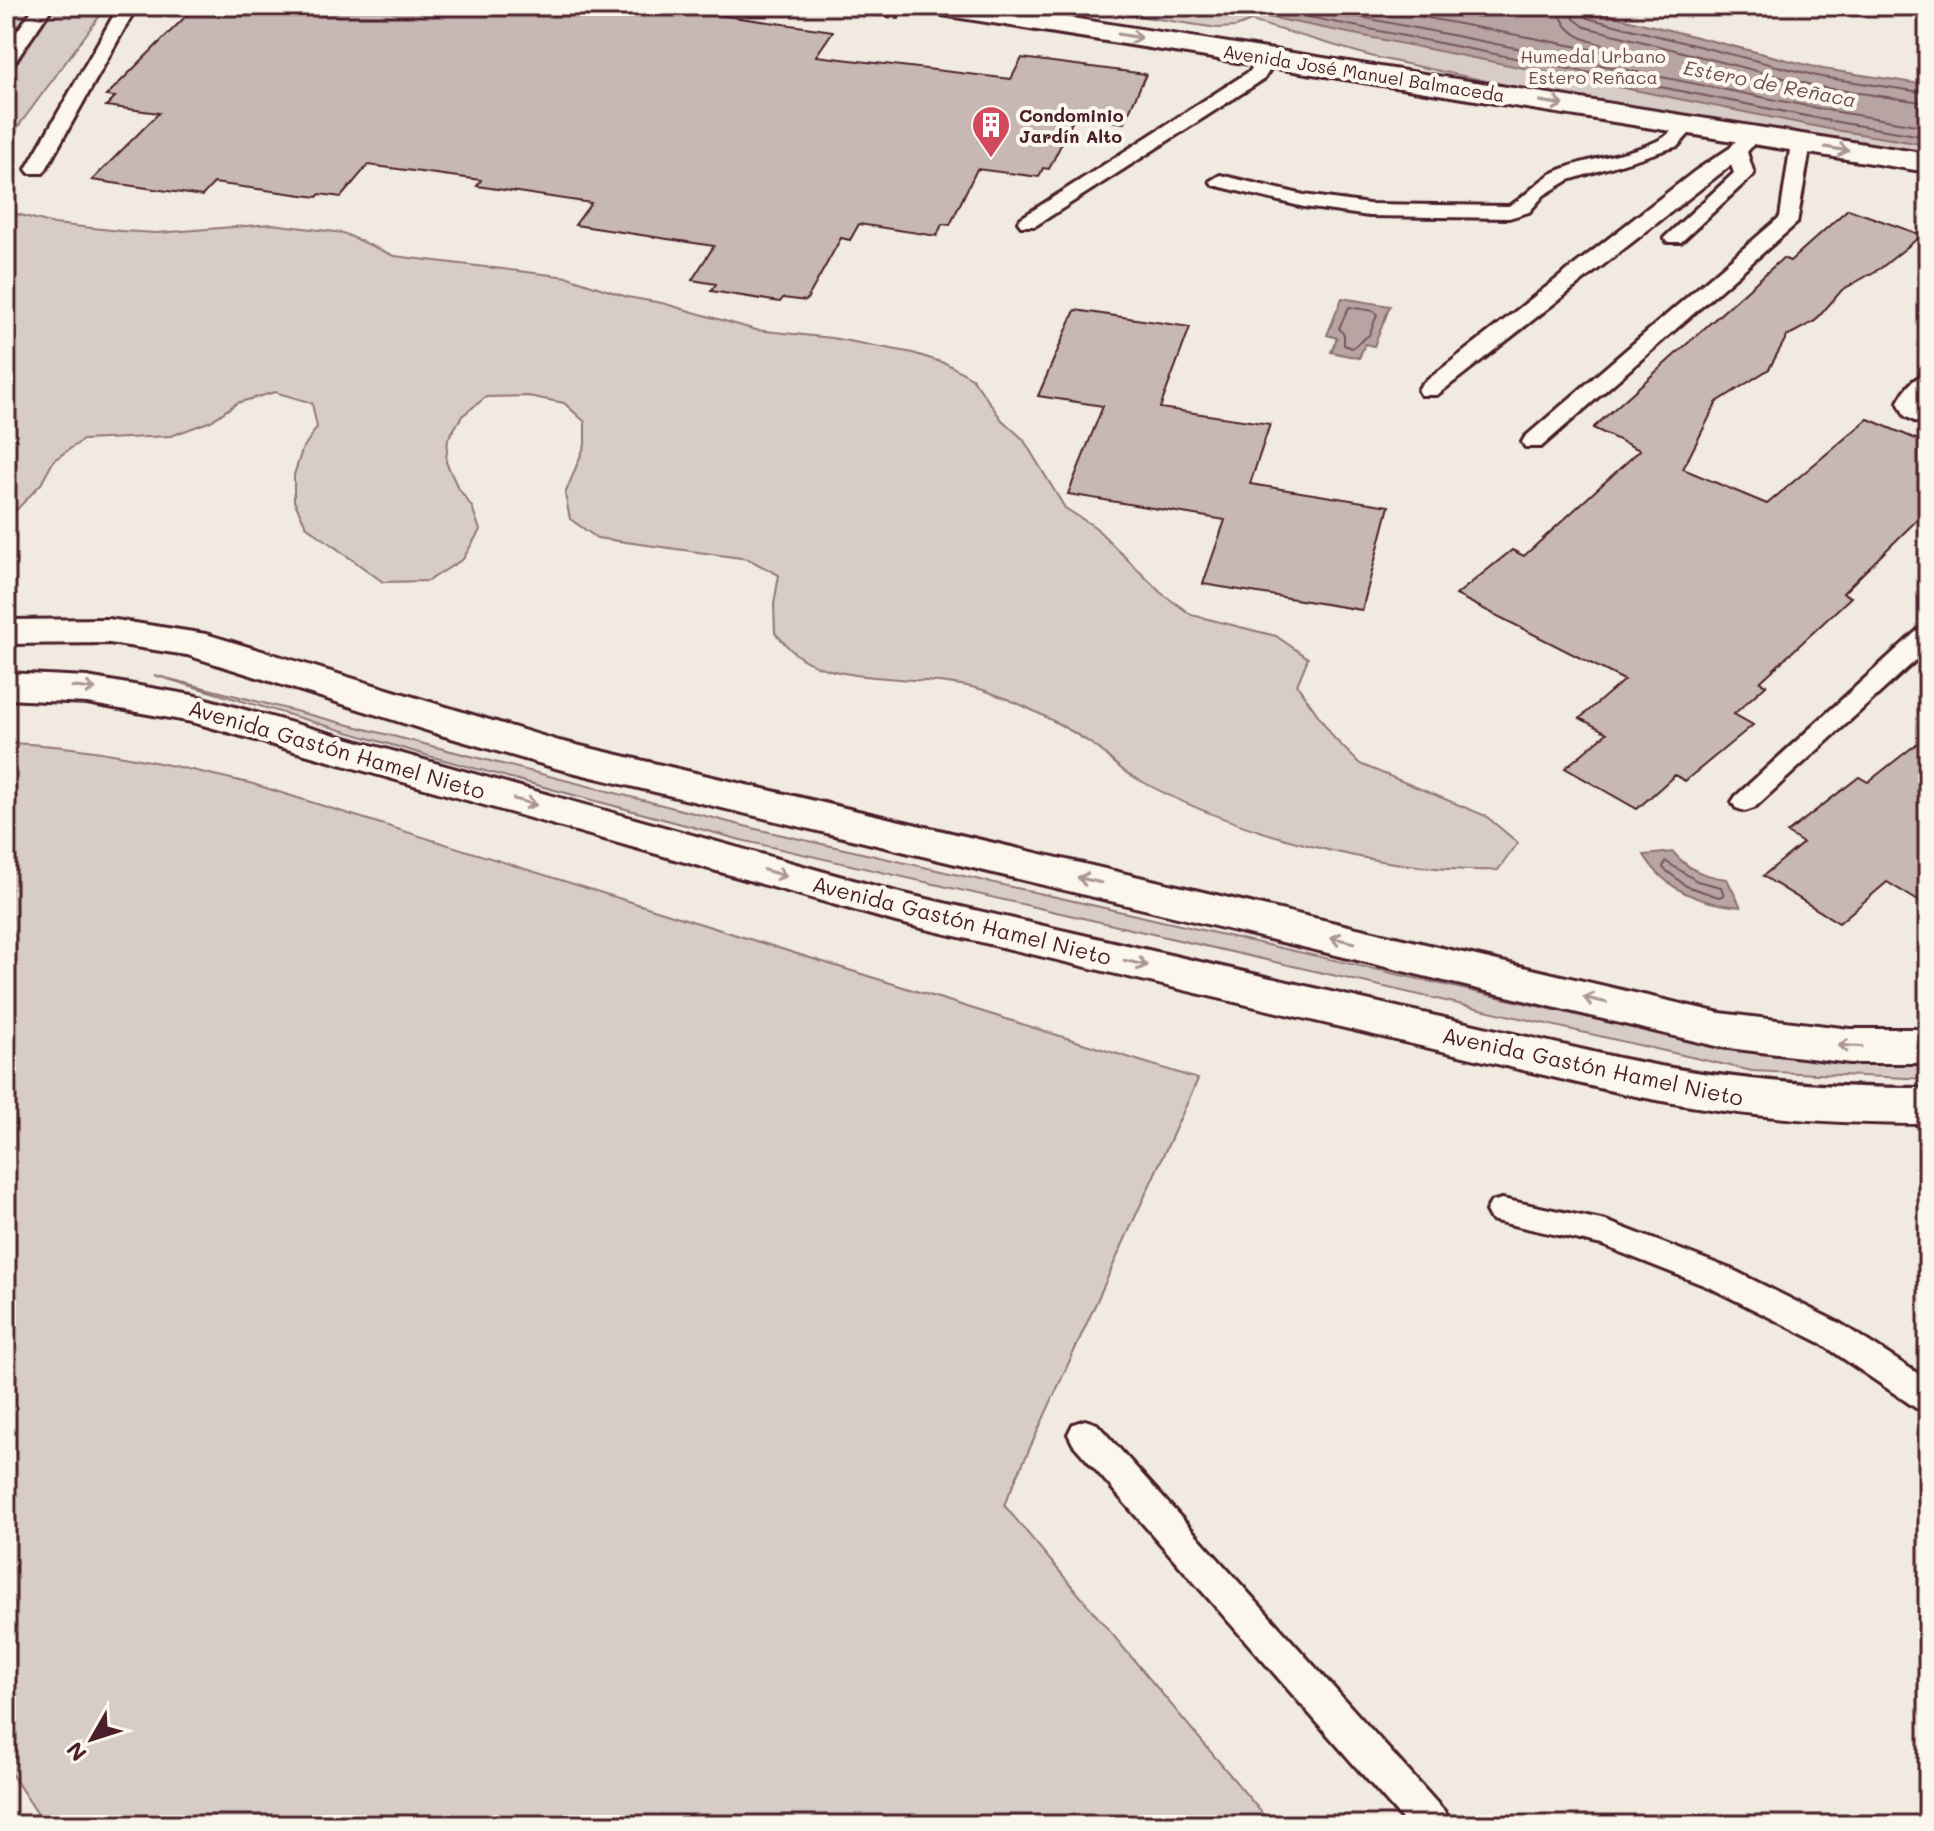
<svg xmlns="http://www.w3.org/2000/svg" width="1934" height="1831" font-family="Mali,sans-serif">
<style>
.green{fill:#d8ccc6;stroke:#917678;stroke-width:2}
.water{fill:#b8a4a2;stroke:#8c6f72;stroke-width:2}
.lines{fill:none;stroke-linecap:round;stroke-linejoin:round}
.shore{stroke:#76545b;stroke-width:2}
.building{fill:#c8b8b3;stroke:#4a1f2b;stroke-width:2}
.lane-casing{stroke:#4a1f2b;stroke-width:6}
.secondary-casing{stroke:#4a1f2b;stroke-width:6}
.path{stroke:#4a1f2b;stroke-width:4;stroke-dasharray:6 4;stroke-linecap:butt}
.lane{fill:#fbf7ec;fill-rule:evenodd}
.secondary{fill:#fbf7ec;fill-rule:evenodd}
.oneway{stroke:#ab9695}
.labels{text-anchor:middle;dominant-baseline:central;stroke-width:8;stroke-linejoin:round;paint-order:stroke}
.far-park-label{font-size:18px;fill:#6e4a52;stroke:#fbf7ec}
.far-street-label{font-size:18px;fill:#4a1f2b;stroke:#fbf7ec}
.far-poi-label{font-size:18px;font-weight:bold;fill:#4a1f2b;stroke:#fbf7ec;text-anchor:start}
.far-water-label{font-size:20px;font-style:italic;fill:#704e55;stroke:#fbf7ec}
.street-label{font-size:22px;fill:#4a1f2b;stroke:#fbf7ec}
</style>
<rect width="100%" height="100%" fill="#f0eae0"/>
<filter id="ink" filterUnits="userSpaceOnUse"><feTurbulence type="fractalNoise" baseFrequency=".0125" numOctaves="2"/><feDisplacementMap in="SourceGraphic" scale="16" xChannelSelector="R" yChannelSelector="G"/><feConvolveMatrix kernelMatrix="1 2 1 2 8 2 1 2 1" color-interpolation-filters="sRGB"/></filter>
<g filter="url(#ink)">
<g class="green">
<path d="M6,6H107L6,143Z"/>
<path d="M1072,6H1476L1928,100V163L1665,119L1374,57L1251,21L1236,27L1217,28Z"/>
<path d="M6,211L54,224L121,231L157,233L272,224L343,233L394,256L568,277L627,297L662,303L756,330L832,338L913,353L947,364L972,378L1002,420L1023,439L1065,508L1095,527L1161,593L1192,615L1276,636L1308,658L1297,685L1334,738L1360,764L1486,816L1518,843L1498,870C1383,873 1232,833 1132,776C1119,769 1110,758 1099,749C1066,726 1024,704 986,691C933,673 838,687 797,655C789,649 782,640 775,633L774,604L779,575L748,559L597,538L570,519L565,494L585,445V422L564,403L528,396L486,397L462,416L448,439L446,462L457,486L472,507L480,530L463,559L428,581L383,582L306,526L294,501V475L302,450L317,427L312,403L275,392L237,403L211,421L171,436L83,440L54,460L41,484L6,521Z"/>
<path d="M154,675L756,829L1731,1050L1883,1063L1928,1060V1079L1752,1071L741,840L429,756Z"/>
<path d="M6,743C90,745 171,765 253,784L1198,1079L1004,1505L1272,1825H45L6,1766Z"/>
</g>
<g class="water">
<path d="M1213,6H1574L1823,69L1928,85V145L1829,129Z"/>
<path d="M1342,298L1390,306L1374,346L1365,344L1359,358L1331,352L1337,338L1327,335Z"/>
<path d="M1673,852C1688,870 1704,876 1727,879L1741,907C1701,904 1666,891 1644,855Z"/>
</g>
<g class="lines">
<g class="shore">
<path d="M1254,6L1831,121L1928,137"/>
<path d="M1305,6L1832,111L1928,127"/>
<path d="M1366,6L1621,55L1620,49C1592,42 1564,39 1558,6"/>
<path d="M1570,6L1574,19L1585,27L1819,87L1928,103"/>
<path d="M1581,6L1587,18L1821,77L1928,93"/>
<path d="M1349,307L1374,311L1377,315L1369,335L1352,348L1344,345V335L1339,328Z"/>
<path d="M1665,861L1697,881L1721,887L1724,895L1719,897L1686,886L1663,868Z"/>
</g>
</g>
<g class="building">
<path d="M196,6H356L382,9L385,6L433,12L439,6H654L833,31L816,56L1011,79L1022,58L1146,74L1124,123L1075,116L1049,169L1043,168L1039,177L977,169L950,225L942,224L937,236L859,224L850,240L841,238L806,301L783,298L780,302L711,291L716,284L692,280L714,246L575,225L591,203L477,186L481,180L368,165L341,197L320,194L317,197L214,183L202,196L92,180L159,113L106,106L115,97L106,96Z"/>
<path d="M1848,209L1922,235L1881,268L1842,290L1815,321L1787,336L1769,369L1717,402L1683,469L1767,504L1868,419L1928,444V509L1843,593L1851,597L1760,682L1766,685L1734,714L1753,725L1685,781L1675,775L1637,809L1565,768L1607,733L1580,718L1624,680L1456,595L1512,550L1524,556L1640,450L1593,428L1783,258L1790,261Z"/>
<path d="M1075,310L1190,327L1160,408L1270,424L1250,484L1389,506L1362,610L1203,584L1225,520L1068,494L1103,406L1038,396Z"/>
<path d="M1928,735V907L1887,882L1839,923L1763,876L1803,843L1787,833L1859,777L1868,782Z"/>
</g>
<g class="lines">
<defs>
<g id="lane">
<path d="M35,6H53L13,65L6,67V47Z"/>
<path d="M119,6H137L46,169L43,173H29L26,169Z"/>
<path d="M1268,52L1277,58L1264,79L1035,226H1021L1018,222L1021,218L1250,71L1261,54Z"/>
<path d="M1687,119L1697,125L1678,146L1569,180L1544,195L1529,212L1509,218L1369,216L1304,207L1213,185L1210,181L1220,175L1304,195L1369,204L1508,206C1521,202 1537,181 1553,173C1586,157 1631,156 1663,138C1672,133 1675,122 1687,119Z"/>
<path d="M1751,129L1761,135L1747,152L1754,174L1681,242H1667L1664,238L1734,173L1731,165L1437,395H1421L1418,390L1421,385L1695,171L1730,148L1744,131Z"/>
<path d="M1801,137L1811,143L1797,223L1541,447H1525L1522,442L1525,437L1780,217L1791,143Z"/>
<path d="M1928,373V391L1920,402L1928,411V428L1905,416L1898,402C1905,389 1913,377 1928,373Z"/>
<path d="M1928,627V649L1754,808L1745,811L1736,808L1732,802L1736,796L1919,629Z"/>
<path d="M1502,1199L1606,1221L1733,1270L1841,1324L1928,1380V1412L1916,1408L1819,1342L1711,1288L1602,1245L1491,1220L1486,1211L1491,1202Z"/>
<path d="M1085,1420L1097,1424L1445,1812L1451,1825H1407L1073,1444L1068,1434L1073,1424Z"/>
</g>
<g id="secondary">
<path d="M928,6H996L1928,154V172L942,15L932,12Z"/>
<path d="M109,619L206,634L559,741L1720,1013L1850,1029H1928V1063H1850L1720,1047L559,769L441,735L187,655L109,643L6,644V620Z"/>
<path d="M6,673L87,677L192,695L896,892L1619,1058C1722,1080 1823,1088 1928,1088V1124C1812,1124 1712,1114 1599,1088L896,922L192,722L87,703L6,699Z"/>
</g>
</defs>
<use href="#lane" class="lane-casing"/>
<use href="#secondary" class="secondary-casing"/>
<path class="path" d="M826,6L900,18"/>
<use href="#lane" class="lane"/>
<use href="#secondary" class="secondary"/>
</g>
<defs><path id="oneway-shaft" d="M-6 0H5M1.5-3L5.5 0L1.5 3" fill="none" stroke-width="1.6" stroke-linecap="round" stroke-linejoin="round" transform="scale(2)"/></defs>
<g class="oneway">
<use href="#oneway-shaft" transform="translate(1130 36) rotate(9)"/>
<use href="#oneway-shaft" transform="translate(1552 103) rotate(9)"/>
<use href="#oneway-shaft" transform="translate(1837 149) rotate(9)"/>
<use href="#oneway-shaft" transform="translate(84 688) rotate(6)"/>
<use href="#oneway-shaft" transform="translate(525 802) rotate(16)"/>
<use href="#oneway-shaft" transform="translate(775 873) rotate(16)"/>
<use href="#oneway-shaft" transform="translate(1089 880) rotate(-167)"/>
<use href="#oneway-shaft" transform="translate(1342 940) rotate(-167)"/>
<use href="#oneway-shaft" transform="translate(1136 963) rotate(13)"/>
<use href="#oneway-shaft" transform="translate(1595 1000) rotate(-167)"/>
<use href="#oneway-shaft" transform="translate(1850 1046) rotate(-177)"/>
</g>
</g>
<defs>
<symbol id="building-pin" viewBox="-11 -11 22 30"><path d="M0 17L-7.5 6A9.5 9.5 0 1 1 7.5 6Z" fill="#d1495b" stroke="#fbf7ec"/><path d="M-4-6H4V6H1V3H-1V6H-4ZM-2.5-4.3h1.7v1.8h-1.7ZM.8-4.3h1.7v1.8H.8ZM-2.5-1h1.7V.8h-1.7ZM.8-1h1.7V.8H.8Z" fill="#fff"/></symbol>
</defs>
<g fill-rule="evenodd">
<use href="#building-pin" x="969" y="103" width="44" height="60"/>
</g>
<g class="labels">
<g class="far-park-label">
<text x="1593" y="56">Humedal Urbano<tspan x="1593" dy="21">Estero Reñaca</tspan></text>
</g>
<g class="far-street-label">
<text transform="translate(1364 73) rotate(9)">Avenida José Manuel Balmaceda</text>
</g>
<g class="far-poi-label">
<text x="1019" y="115">Condominio<tspan x="1019" dy="21">Jardín Alto</tspan></text>
</g>
<g class="far-water-label">
<text transform="translate(1770 83) rotate(11)">Estero de Reñaca</text>
</g>
<g class="street-label">
<text transform="translate(337 749) rotate(16)">Avenida Gastón Hamel Nieto</text>
<text transform="translate(962 920) rotate(14)">Avenida Gastón Hamel Nieto</text>
<text transform="translate(1593 1066) rotate(12)">Avenida Gastón Hamel Nieto</text>
</g>
</g>
<rect width="1934" height="1831" fill="none" stroke="#fbf7ec" stroke-width="32"/>
<rect x="16" y="16" width="1902" height="1799" fill="none" stroke="#4a1f2b" stroke-width="3" filter="url(#ink)"/>
<g transform="translate(92 1739) rotate(231)" stroke="#fbf7ec" stroke-width="6" paint-order="stroke">
<path d="M0-6L14 30L0 20L-14 30Z" fill="#4a1f2b"/>
<text y="-12" font-size="22" font-weight="bold" text-anchor="middle" fill="#4a1f2b">N</text>
</g>
</svg>
